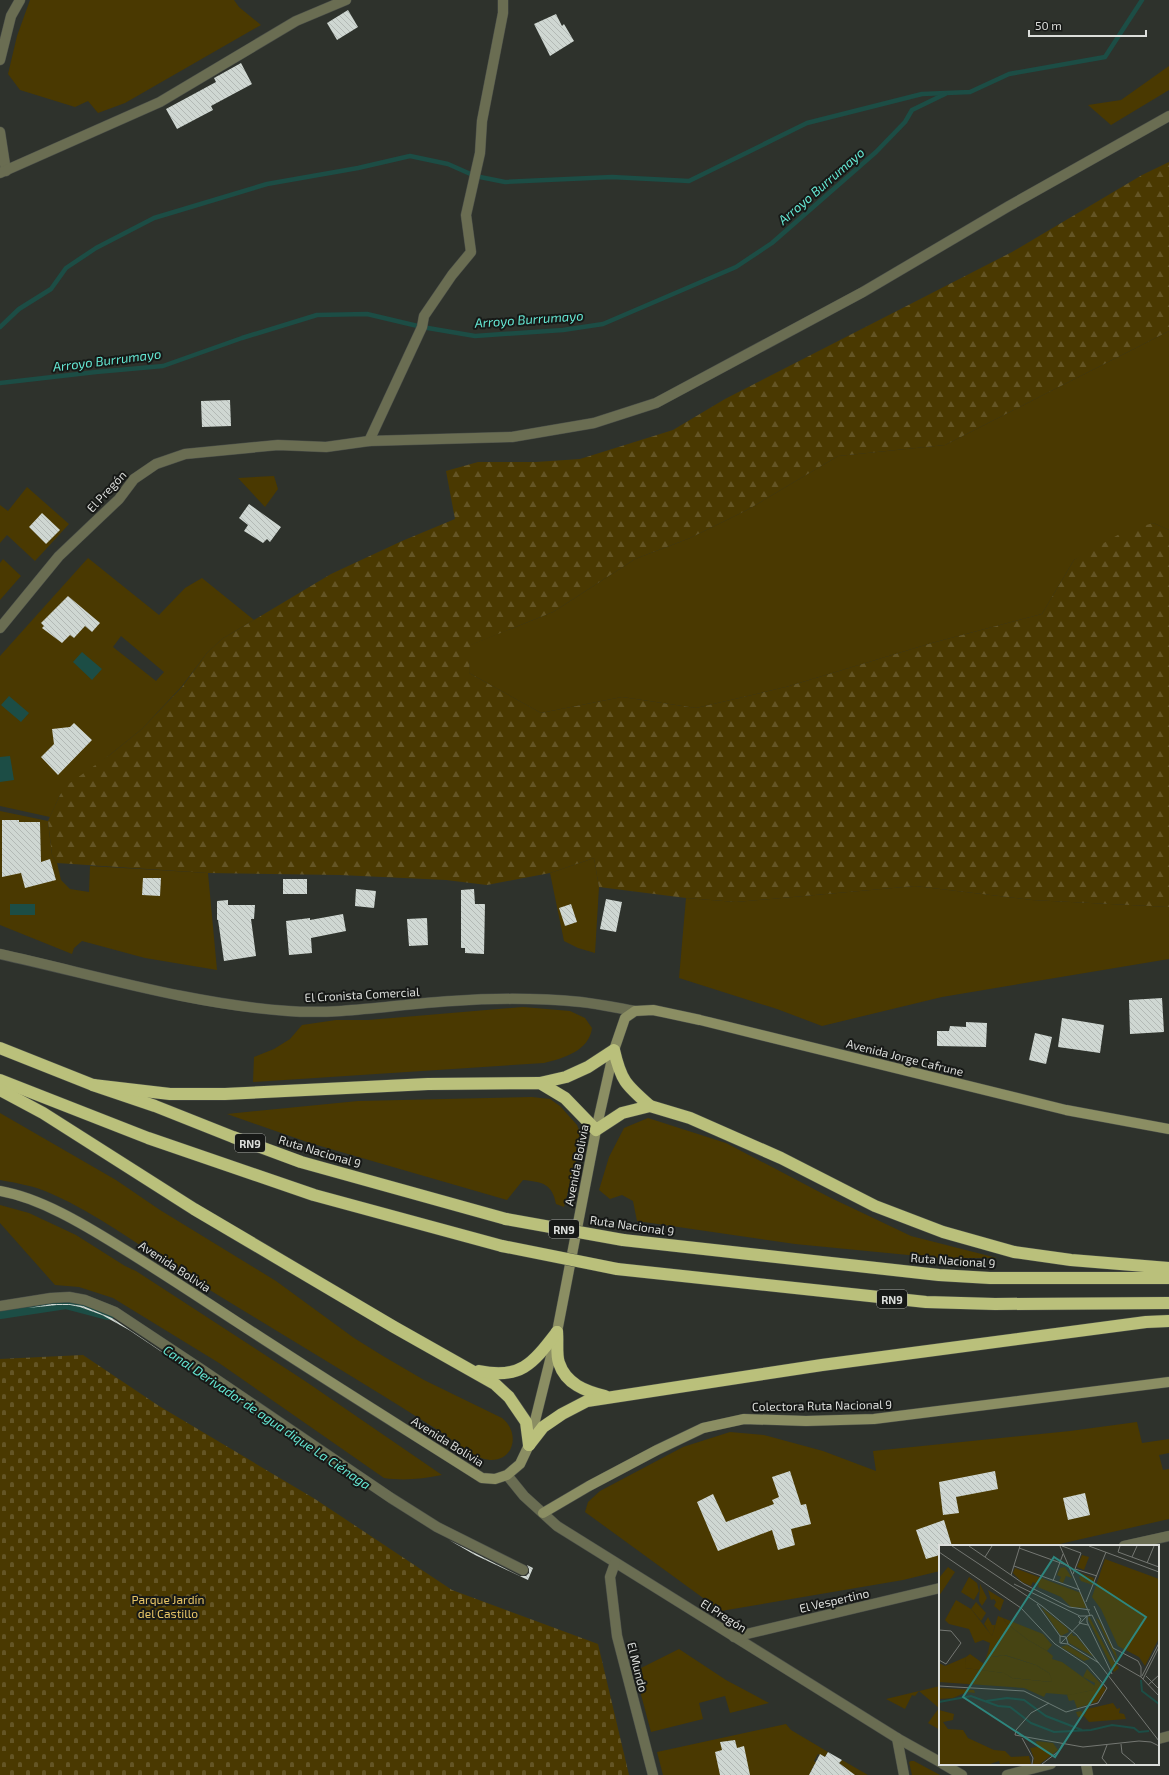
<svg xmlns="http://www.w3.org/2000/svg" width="1169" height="1775" font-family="'Exo 2',sans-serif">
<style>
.green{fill:#4a3901;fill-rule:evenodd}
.forest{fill:url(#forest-firs)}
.cemetery{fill:url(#cemetery-stones)}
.water{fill:#1c4d45}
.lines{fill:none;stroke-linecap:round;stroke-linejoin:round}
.stream{stroke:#1c4d45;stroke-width:4.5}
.canal{stroke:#1c4d45;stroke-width:16}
.building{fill:url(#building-back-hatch)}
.street-casing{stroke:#4a4e48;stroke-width:11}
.secondary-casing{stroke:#4a4e48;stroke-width:11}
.highway-casing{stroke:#4a4e48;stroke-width:13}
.street{stroke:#6a6d52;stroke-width:10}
.secondary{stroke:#8b8e63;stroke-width:10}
.highway{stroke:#bac07b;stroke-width:12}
.highway-bridge-casing{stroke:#4a4e48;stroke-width:13;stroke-linecap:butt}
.highway-bridge{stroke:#bac07b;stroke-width:12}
.labels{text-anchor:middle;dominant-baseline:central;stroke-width:4;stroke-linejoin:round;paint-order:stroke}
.shield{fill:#171917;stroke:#a1a3a0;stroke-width:1}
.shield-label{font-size:11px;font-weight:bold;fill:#dcdedb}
.street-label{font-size:12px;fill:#dcdedb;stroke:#171917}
.park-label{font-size:12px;fill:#e8c567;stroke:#171917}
.water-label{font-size:13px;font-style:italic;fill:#65e8d4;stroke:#171917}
.inset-river{fill:none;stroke:#1c4d45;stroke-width:2}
.inset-road{fill:none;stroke:#747772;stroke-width:1}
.view{fill:#2e867e;fill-opacity:0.15;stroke:#2e867e;stroke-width:2}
.inset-edge{fill:none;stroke:#dcdedb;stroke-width:2}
</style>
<defs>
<pattern id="forest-firs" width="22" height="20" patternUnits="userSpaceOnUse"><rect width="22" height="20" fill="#4a3901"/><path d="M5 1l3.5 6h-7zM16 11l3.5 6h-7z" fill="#645525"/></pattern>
<pattern id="cemetery-stones" width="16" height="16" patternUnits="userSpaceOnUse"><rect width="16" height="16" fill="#4a3901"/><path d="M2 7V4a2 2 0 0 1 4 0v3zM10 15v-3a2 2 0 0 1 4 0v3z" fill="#645525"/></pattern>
<pattern id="building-back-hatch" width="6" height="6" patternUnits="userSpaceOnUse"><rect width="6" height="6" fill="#cfd7d2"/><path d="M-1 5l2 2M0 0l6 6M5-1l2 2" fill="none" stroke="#b3b9b5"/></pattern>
</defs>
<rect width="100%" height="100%" fill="#2e322c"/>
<g class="green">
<path d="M30,0H234L239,7L261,25L125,103L98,113L88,101L75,107L20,90L8,74L17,36Z"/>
<path d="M1169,66V90L1111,125L1088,105L1121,100Z"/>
<path d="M1169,331V530L1153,523L1074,560L1042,614L932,643L786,687L696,708L622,697L541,713L469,673L470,645L553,612L635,559L690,538L747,510L838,456L945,445Z"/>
<path d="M274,476L278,489L265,507L238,478Z"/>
<path d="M27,487L69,524L35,561L7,535L0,543V505L8,511Z"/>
<path d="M88,558L159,615L185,588L202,578L254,620L222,639L207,653L182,686L142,729L60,795L50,817L0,806V656ZM121,636L164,672L156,681L113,647Z"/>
<path d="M3,559L21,576L0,600V563Z"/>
<path d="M0,811L48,821L52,855L57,863L61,880L70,889L89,892L90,866L208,873L217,970L145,958L82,941L74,948L72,954L0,925Z"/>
<path d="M594,858L599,887L595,953L578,948L564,941L550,873Z"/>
<path d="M915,886L1032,900L1169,907V959L942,997L822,1026L777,1009L679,978L686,898L736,902Z"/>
<path d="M523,1007L570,1011L585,1018L592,1028C589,1051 564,1058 544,1063L253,1082L254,1057L274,1049L290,1039L302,1025L336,1020H368Z"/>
<path d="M532,1097L550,1099L560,1106L577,1125L582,1137L564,1207L556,1204C552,1183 542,1182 523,1180L507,1200L310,1143L227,1114L358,1101Z"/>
<path d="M0,1113L116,1180L160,1210L276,1281L354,1338L383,1356L424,1380L502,1418C520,1432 515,1461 490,1460C475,1459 454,1441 441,1432C356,1378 269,1327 184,1274C140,1246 99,1215 52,1194C35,1186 17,1183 0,1180Z"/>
<path d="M648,1118L726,1143L829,1197L911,1236L997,1258H939L795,1244L637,1221L633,1201L622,1195L610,1199L599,1190L609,1157L624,1128Z"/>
<path d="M0,1205L29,1213L76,1235L125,1266L136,1271L305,1381L442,1475C422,1479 404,1481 384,1478L219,1363L113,1298L79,1287L55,1285L0,1223Z"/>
<path d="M1137,1422L1142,1443L1169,1439V1453L1159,1455L1163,1470L1169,1469V1519L1051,1546H940V1571L903,1580L721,1611L585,1512L588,1502L600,1491L683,1447L730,1432L764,1435L823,1451L876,1471L873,1451L1070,1431Z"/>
<path d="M679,1649L726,1680L769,1703L730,1713L725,1696L699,1703L703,1719L651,1732L636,1676L641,1668Z"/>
<path d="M940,1686V1730L928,1723L939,1708L919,1691L915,1696L912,1695L905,1709L886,1699Z"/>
<path d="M786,1724L791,1730L828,1752L825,1757L818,1754L814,1761L820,1765H814L810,1773L812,1775H663L657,1752Z"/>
<path d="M842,1760L868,1775H842L846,1768L839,1763Z"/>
<path d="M911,1761H914L940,1775H912L909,1762Z"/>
</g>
<path class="forest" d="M1169,162V331L945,445L838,456L747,510L690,538L635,559L553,612L471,645L469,673L541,713L622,697L696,708L786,687L932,643L1042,614L1074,560L1123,532L1153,523L1169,530V907L1032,900L915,886L736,902L686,898L599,887L594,858L550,873L487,885L446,880L340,875L208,873L57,863L52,855L48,821L60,795L67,785L111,754L142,729L182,687L207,653L222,639L331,574L402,541L455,519L446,471L478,462H536L580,459L673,430L725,399L1012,252L1142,175Z"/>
<path class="cemetery" d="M83,1355L159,1406L315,1499L452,1590L598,1644L629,1775H0V1359Z"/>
<g class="water">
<path d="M82,652L102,669L92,680L73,662Z"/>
<path d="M9,696L29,713L21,722L1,705Z"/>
<path d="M10,756L14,780L0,782V757Z"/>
<rect x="10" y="904" width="25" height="11"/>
</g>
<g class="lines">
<g class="stream">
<path d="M0,327L19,309L51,289L66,268L96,248L154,218L267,184L358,168L410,156L448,164L475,176L505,182L612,177L689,181L807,123L922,94L970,92L1009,74L1105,57L1142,0"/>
<path d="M0,383L96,372L163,366L242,338L317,315L367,314L422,327L475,336L563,330L603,324L736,267L772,243L876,152L905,122L912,110L945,94"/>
</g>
<path class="canal" d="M0,1311L66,1301L108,1312"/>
</g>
<g class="building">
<path d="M348,10L358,27L337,40L327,23Z"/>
<path d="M556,14L562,26L564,24L574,41L550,56L534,24Z"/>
<path d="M241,63L252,84L211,106L213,110L177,129L166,109L216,82L214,78Z"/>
<path d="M230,400L231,426L202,427L201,401Z"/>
<path d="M249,504L281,527L270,542L267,539L263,543L244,531L248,525L239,518Z"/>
<path d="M42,513L60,530L46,544L29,527Z"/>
<path d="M68,596L100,623L92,632L85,626L74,638L70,635L62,643L42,628L44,626L41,623Z"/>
<path d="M74,723L92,740L58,775L41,757L54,744L52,729L70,727Z"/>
<path d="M2,820H19V822H40L41,862L50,859L56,880L25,888L21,873L2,877Z"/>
<path d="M143,878H161L160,896L142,895Z"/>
<rect x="283" y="879" width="24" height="15"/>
<path d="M356,889L376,891L374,908L355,906Z"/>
<path d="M474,889L475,904H485L484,954L465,953V948H461V890Z"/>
<path d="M606,899L622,902L616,932L600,929Z"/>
<path d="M228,900V905H255L254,919H251L256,956L224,961L218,920H217V901Z"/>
<path d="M571,904L577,922L565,926L559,908Z"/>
<path d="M343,914L346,931L311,938L312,953L289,955L286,921L310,918V920Z"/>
<path d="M427,918L428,945L409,946L407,919Z"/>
<path d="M1162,998L1164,1032L1130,1034L1129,1000Z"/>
<path d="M1062,1018L1104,1025L1100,1053L1058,1047Z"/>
<path d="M966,1022L987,1023L986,1047L937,1046V1031H949L950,1026L966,1027Z"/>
<path d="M1035,1033L1052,1037L1046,1064L1029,1060Z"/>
<path d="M52,1304H69L83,1306L112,1318L314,1454L129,1330L102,1315L80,1307L70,1305H57L28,1308Z"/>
<path d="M790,1471L801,1505L806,1504L811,1524L791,1529L795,1545L778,1550L772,1530L718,1551L697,1502L713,1494L726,1522L774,1504L772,1500L779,1497L772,1477Z"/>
<path d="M995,1471L998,1489L956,1497L959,1513L943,1515L939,1482Z"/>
<path d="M1085,1493L1090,1515L1068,1520L1063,1498Z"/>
<path d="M944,1520L952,1546H940V1555L926,1559L916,1530Z"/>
<path d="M449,1540L520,1576H526L529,1573V1569L527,1565L533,1568L528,1580L475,1555Z"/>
<path d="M735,1740L737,1748L744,1746L750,1775H720L715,1752L722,1750L720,1742Z"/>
<path d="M828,1752L842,1760L839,1763L855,1775H809L820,1754L825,1757Z"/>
</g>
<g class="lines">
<defs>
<g id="street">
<path d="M0,60L11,16L20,0"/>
<path d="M0,132L6,171"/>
<path d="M0,173L160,102L296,21L346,0"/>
<path d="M369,441L422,327L424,316L452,275L471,252L466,215L480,153L482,121L503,13V0"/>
<path d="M0,628L59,556L119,499L134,479L156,464L185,454L278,445L326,447L369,441L512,437L594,423L656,403L863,292L1009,206L1169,116"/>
<path d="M0,954C95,975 190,1004 288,1011C343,1015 397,1004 452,1001C495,998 538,998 581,1002C599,1004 617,1008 635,1011"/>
<path d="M0,1306L51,1298L69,1297L85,1300L115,1312L201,1369L391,1498L437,1527L523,1570"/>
<path d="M507,1475L524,1496L557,1526L897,1738L940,1762"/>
<path d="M1124,1546L1169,1536"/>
<path d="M615,1563L610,1577L617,1636L653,1775"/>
<path d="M734,1637L940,1588"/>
<path d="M897,1738L904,1775"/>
<path d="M1158,1739L1169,1736"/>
<path d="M943,1764L962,1775"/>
<path d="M1086,1764L1088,1775"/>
<path d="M1007,1775L1051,1764"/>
</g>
<g id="secondary">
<path d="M0,1191C40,1198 83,1224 117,1245C158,1270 197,1296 237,1322C318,1375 400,1426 482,1478L495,1479L507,1475L520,1464L529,1445L557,1332L596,1130L614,1050L625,1018L635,1011L653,1010L700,1020L1066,1110L1169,1129"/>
<path d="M543,1513L589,1486L657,1450L703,1428L744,1419L806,1421L874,1419L1169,1382"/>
</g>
<g id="highway">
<path d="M0,1048L93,1085L155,1106L233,1137L301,1162L506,1219"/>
<path d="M0,1080L148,1138L314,1195L502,1246"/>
<path d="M540,1083L566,1077L588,1067L614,1050C621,1081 626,1085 650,1106"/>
<path d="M93,1085L170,1094H225L428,1084L540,1083L565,1098L596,1130L622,1113L650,1106L690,1118L781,1158L875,1206L943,1232L1014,1252L1071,1260L1169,1268"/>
<path d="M0,1090L43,1113L194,1209L394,1327L495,1384L509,1397L526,1422L529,1445"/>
<path d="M623,1240L939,1275L990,1278H1169"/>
<path d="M617,1269L926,1302L995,1304L1169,1303"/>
<path d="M557,1332C558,1341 556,1355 559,1363C566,1384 585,1391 605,1396"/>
<path d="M479,1371C521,1380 533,1363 557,1332"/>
<path d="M529,1445L543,1427L562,1414L587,1401L822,1365L1146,1322L1169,1321"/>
</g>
</defs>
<use href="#street" class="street-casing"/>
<use href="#secondary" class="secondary-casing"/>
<use href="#highway" class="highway-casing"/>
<use href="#street" class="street"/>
<use href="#secondary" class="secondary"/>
<use href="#highway" class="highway"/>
<defs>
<g id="highway-bridge">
<path d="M506,1219L623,1240"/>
<path d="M502,1246L617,1269"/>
</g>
</defs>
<use href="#highway-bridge" class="highway-bridge-casing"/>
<use href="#highway-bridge" class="highway-bridge"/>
</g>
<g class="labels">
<g class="shield">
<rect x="235" y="1134" width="30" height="18" rx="3"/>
<rect x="549" y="1220" width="30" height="18" rx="3"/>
<rect x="877" y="1290" width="30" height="18" rx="3"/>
</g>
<g class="shield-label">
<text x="250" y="1143">RN9</text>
<text x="564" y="1229">RN9</text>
<text x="892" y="1299">RN9</text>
</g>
<g class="street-label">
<text transform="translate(106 491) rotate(-47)">El Pregón</text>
<text transform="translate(362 994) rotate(-3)">El Cronista Comercial</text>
<text transform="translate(905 1057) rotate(14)">Avenida Jorge Cafrune</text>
<text transform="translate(320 1151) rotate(17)">Ruta Nacional 9</text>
<text transform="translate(576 1165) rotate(-79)">Avenida Bolivia</text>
<text transform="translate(632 1225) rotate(8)">Ruta Nacional 9</text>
<text transform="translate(953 1260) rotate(4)">Ruta Nacional 9</text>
<text transform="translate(175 1266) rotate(33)">Avenida Bolivia</text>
<text transform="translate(822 1405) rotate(-1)">Colectora Ruta Nacional 9</text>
<text transform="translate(448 1441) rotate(32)">Avenida Bolivia</text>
<text transform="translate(834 1600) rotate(-13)">El Vespertino</text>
<text transform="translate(724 1615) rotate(32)">El Pregón</text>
<text transform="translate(638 1667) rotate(76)">El Mundo</text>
</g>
<g class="park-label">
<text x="168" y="1599">Parque Jardín<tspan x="168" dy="14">del Castillo</tspan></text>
</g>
<g class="water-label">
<text transform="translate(821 186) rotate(-41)">Arroyo Burrumayo</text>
<text transform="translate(529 319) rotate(-4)">Arroyo Burrumayo</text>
<text transform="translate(107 360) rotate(-7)">Arroyo Burrumayo</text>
<text transform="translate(267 1417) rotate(34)">Canal Derivador de agua dique La Ciénaga</text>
</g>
</g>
<g transform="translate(939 1545)">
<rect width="220" height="220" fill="#2e322c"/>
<path d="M9,22L16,27L0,51V33ZM126,22L133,33L127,31L124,38L120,36L122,32L118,30L121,23ZM76,23L142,48L147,63L132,62L122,52L99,42L100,40L94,37L92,41L83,37L74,28ZM138,27L155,33L154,40L142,36L140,32L143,31ZM30,32L38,38L40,46L35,55L22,47ZM41,39L48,53L43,61L40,56ZM49,45L65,55L61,66L55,61L57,57L55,54L52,55ZM37,57L47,68L42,76L32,64ZM102,62L128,83L130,87L122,91ZM150,71L171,111L180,123L175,127L149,74ZM49,72L53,80H56L53,92L45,79ZM64,73L104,89L113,100L108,106L89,95L67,78ZM157,73L160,75L177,108L179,117ZM133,88L134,91H137L155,112L130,98L128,92ZM128,100L151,114L145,116L122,102ZM49,107L55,112L65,110L97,120L110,128L114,135L112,137L73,133L64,128L25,123L27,112L31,109L45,119ZM148,124L167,144L158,157L138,163L135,155L130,156L128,150L154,145L156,138L144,132ZM0,143L35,145L36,148L28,147L14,153L0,154ZM174,158L178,164L181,163L180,168L185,169L187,174L150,177L145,171L139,172L137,167L142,166L145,170L147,168L144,165ZM0,165L15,169L14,175L4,177L9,184L24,185L29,193L55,205L66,206L72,212L90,211L92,219H61L60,216L51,219H0ZM97,196L114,198L119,205L101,219H94L95,213L91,203L98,202Z" fill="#4a3901"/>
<path d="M17,55L32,64L53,91L59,71L64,73L67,78L89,95L108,106L114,111L113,114L123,117L156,141L154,145L131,150L107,148L105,152L85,143L0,137V118L6,121L27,112L26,123L65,128L73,133L112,137L113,135L110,128L97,120L66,110L52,112L49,107L51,98L44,95L36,98L30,84L10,79L6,75Z" fill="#4a3901"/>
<path d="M166,14L220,34L219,95L206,121L200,112L179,101L162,64L153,52Z" fill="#4a3901"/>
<path d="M143,10L150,12L145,25L138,22Z" fill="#4a3901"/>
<path class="inset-river" d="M202,135L203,146L220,159M47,156L68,153L85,155L107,171L143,185M0,157L32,151L59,161L71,162L92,178L115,187L152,185L173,180L195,183L200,187L210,186"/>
<path class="inset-road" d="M13,1L103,61L138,90L220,196M30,1L85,39L130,62L151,65M121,1L151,70M123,1L142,8L134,29M150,1L220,27M181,1L179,7L220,22M80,3L130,21M0,7L82,63L116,99L148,120L168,143L159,158L127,167L85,146L0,141M46,12L53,1M193,12L198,1M208,18L215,1M75,21L141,45M136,24L158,31M72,30L81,1M114,36L124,9M75,39L141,71H148V77L173,129M147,57L167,7M98,59L121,91L127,92L129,99L160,118M155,61L174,103L199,116L202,122V132M139,71L142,74L140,78L149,80M0,85L12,86L22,98L7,119L0,115M121,91V98L129,99M122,98L148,71L153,70L176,117L202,132L220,151M203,131L220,98M207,131L220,144M204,134L220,102M209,140L220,130M110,158L92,168L77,185L76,190L144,202L200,196L212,197L220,201M83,193L94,213L93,219M182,199L183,208L196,219M103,219L120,206L124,198M168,219L163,213L168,200"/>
<path class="view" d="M115,12L207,72L116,212L24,152Z"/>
<rect width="220" height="220" class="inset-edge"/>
</g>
<path d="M1029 30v6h117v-6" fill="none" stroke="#dcdedb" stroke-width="2"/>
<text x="1035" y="30" font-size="12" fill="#dcdedb" stroke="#171917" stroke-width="3" paint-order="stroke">50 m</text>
</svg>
